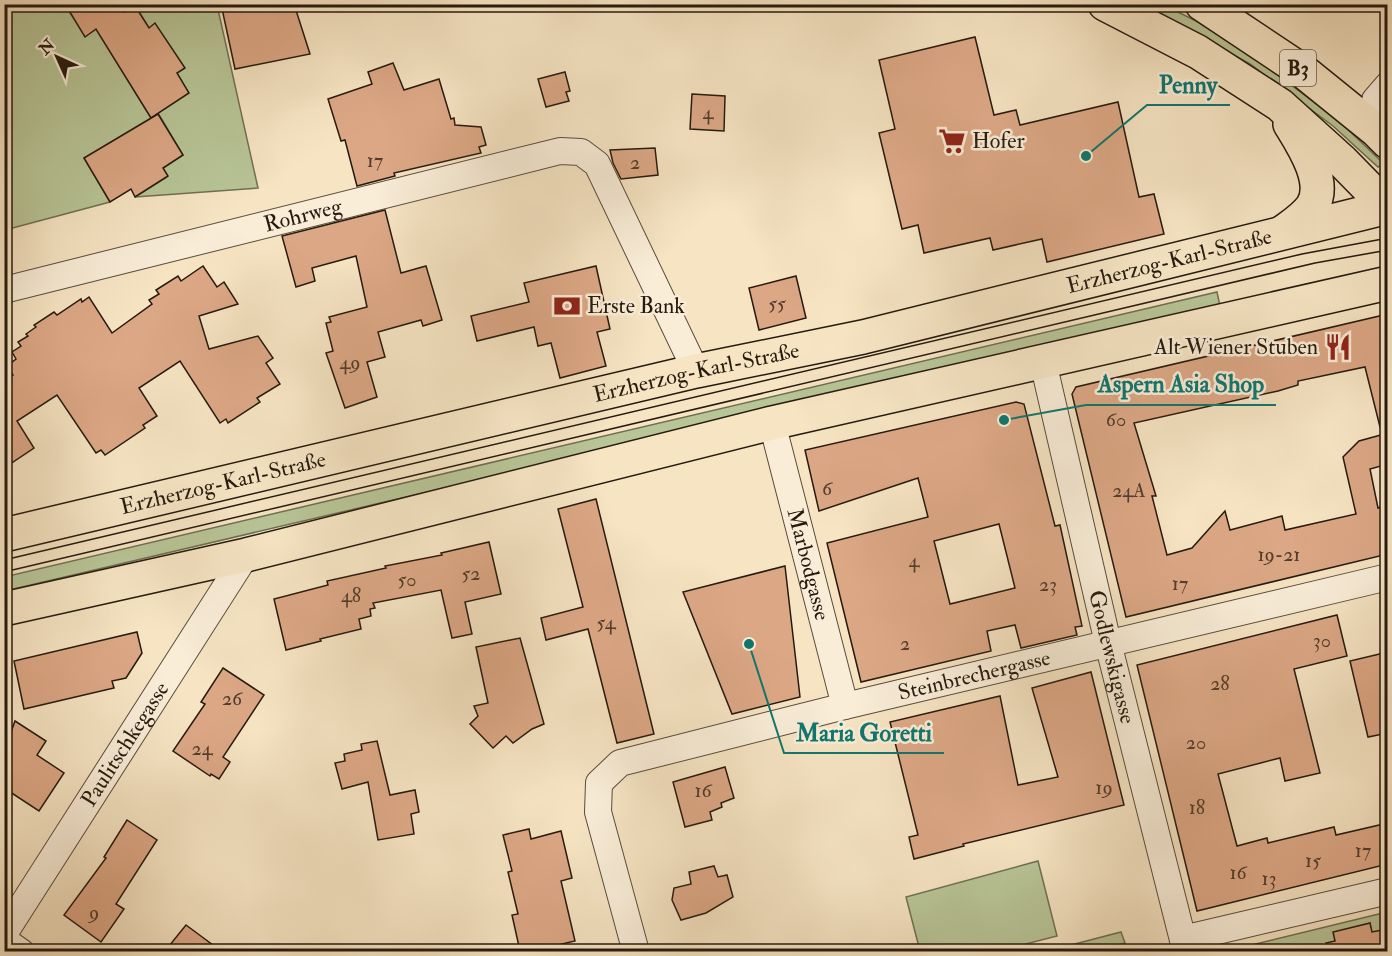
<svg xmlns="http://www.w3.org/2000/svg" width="1392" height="956" font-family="'IM FELL Double Pica',serif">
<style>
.green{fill:#b8c597;stroke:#6f7053;stroke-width:1.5}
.building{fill:#dca785;stroke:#261a0f;stroke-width:1.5;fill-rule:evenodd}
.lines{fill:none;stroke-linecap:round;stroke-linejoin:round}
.minor-casing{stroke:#5a4c3c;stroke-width:28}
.major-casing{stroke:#261a0f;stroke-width:36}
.minor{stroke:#f9edd8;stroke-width:26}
.major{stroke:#f6e4c3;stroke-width:33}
.tram{stroke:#261a0f;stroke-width:1.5}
.labels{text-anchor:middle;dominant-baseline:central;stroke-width:5;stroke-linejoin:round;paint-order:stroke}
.number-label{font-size:20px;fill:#543d2c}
.shield{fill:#f9edd8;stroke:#65594b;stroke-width:1.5}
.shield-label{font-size:21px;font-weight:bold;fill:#261a0f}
.poi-label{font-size:22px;fill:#261a0f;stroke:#f9edd8;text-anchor:start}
.street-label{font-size:22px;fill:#261a0f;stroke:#f9edd8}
.leader{fill:none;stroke:#0f766e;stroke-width:2}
.callout-dot{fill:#0f766e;stroke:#f9edd8;stroke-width:2}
.callout-label{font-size:24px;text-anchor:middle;font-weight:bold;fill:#0f766e;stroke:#f9edd8;stroke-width:5;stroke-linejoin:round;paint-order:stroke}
</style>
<rect width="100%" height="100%" fill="#f6e4c3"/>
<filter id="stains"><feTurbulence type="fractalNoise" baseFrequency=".00333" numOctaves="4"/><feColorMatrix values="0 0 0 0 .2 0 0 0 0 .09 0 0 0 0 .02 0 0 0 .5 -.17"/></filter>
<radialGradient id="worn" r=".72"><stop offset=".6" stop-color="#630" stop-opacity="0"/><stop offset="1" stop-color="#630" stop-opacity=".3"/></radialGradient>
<g class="green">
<path d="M5,5H65L85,36L96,29L151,118L84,158L110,202L5,230Z"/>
<path d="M120,5H217L258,188L135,197L167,177L163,168L183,155L158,113L149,28L136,6L124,12Z"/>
<path d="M1133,5H1164L1198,22L1255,58L1338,120L1384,164L1378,167L1333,126L1250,64L1199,36Z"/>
<path d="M1217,292L1220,306L5,591L4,577Z"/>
<path d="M1038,861L1057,936L998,951H920L906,897Z"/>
<path d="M1387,912V951H1227Z"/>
<path d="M1121,932L1125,943L1094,951H1048Z"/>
</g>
<g class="building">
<path d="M65,4H120L124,12L135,6L149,28L155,23L185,68L177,73L189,93L151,118L96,29L85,37Z"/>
<path d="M221,4H294L310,54L235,69Z"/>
<path d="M975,37L994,115L1016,110L1020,125L1118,102L1139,197L1154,194L1164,234L1047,262L1042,239L993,250L990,238L924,253L918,225L902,229L879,133L895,129L879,60Z"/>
<path d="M393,63L404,90L439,79L451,119L454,118L455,125L481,127L486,145L479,147L481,153L394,173L395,176L357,186L345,140L341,141L328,99L372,84L368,72Z"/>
<path d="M565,72L570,91L566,92L569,101L546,107L538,79Z"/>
<path d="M692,94L725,96L724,131L690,129Z"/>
<path d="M158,114L183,155L163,168L168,176L135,197L131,189L110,202L84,158Z"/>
<path d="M655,148L658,175L621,179L613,163L610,150Z"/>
<path d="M385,210L401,273L426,266L442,320L423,326L421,320L378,332L385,357L367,362L377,397L345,408L326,353L333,351L326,323L331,322L329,317L367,307L356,256L312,268L315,281L296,287L282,236Z"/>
<path d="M203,266L217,287L224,282L238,304L199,316L209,349L258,336L273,358L266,363L280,384L257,398L260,402L228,423L226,419L220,423L180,361L139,388L157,416L143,425L145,428L105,455L101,450L96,453L57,395L17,421L34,448L4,468V381L13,375L7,366L16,359L12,352L21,346L18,342L28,336L26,334L36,327L34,325L54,312L57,315L81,299L82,302L89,297L112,333L152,304L149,300L159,294L156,290L178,276L181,281Z"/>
<path d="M596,266L610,329L597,332L606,366L560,378L551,343L538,346L534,327L477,341L471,316L529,302L524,283Z"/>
<path d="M796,276L806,318L759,330L749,288Z"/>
<path d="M1388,314V426L1380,427L1365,367L1298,381V385L1278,391L1134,423L1156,496H1152L1167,555L1192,548L1225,511L1230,530L1282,516L1285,530L1356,514L1343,457L1359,441L1388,433V464L1370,469L1378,508L1385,506L1388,520V554L1126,617L1072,394L1076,387Z"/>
<path d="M1016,402L1024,404L1055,526L1060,525L1082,626L1075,627L1077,635L1021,648L1015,625L987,631L991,651L861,682L827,543L928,517L918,478L819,511L805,450ZM999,524L1015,588L950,604L934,541Z"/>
<path d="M596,499L654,734L617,743L588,629L546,640L541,618L583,607L558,509Z"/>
<path d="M489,542L501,594L465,602L472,634L452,638L441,590L373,603L375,608L370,609L371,616L359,619L361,629L320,639L321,641L286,650L274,599L328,585L327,581L386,568L385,566L442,555L441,553Z"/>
<path d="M785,566L800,697L732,714L683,592Z"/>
<path d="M1337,615L1347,656L1294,669L1320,773L1285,781L1280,758L1218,774L1237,846L1267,838L1268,843L1334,827L1336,835L1388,823V864L1197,911L1137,665Z"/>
<path d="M137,632L142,653L126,678L112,681L114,688L24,709L14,661Z"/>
<path d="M520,638L544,724L532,729L513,743L506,736L493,748L470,724L478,716L474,706L488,703L476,647Z"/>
<path d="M1388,652V733L1368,737L1350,661Z"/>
<path d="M223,668L264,695L223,757L230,762L219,779L211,774L210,776L173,751L205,704L201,702Z"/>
<path d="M1091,672L1124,805L963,844L964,846L914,859L909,837L918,835L890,722L1000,696L1018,785L1058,777L1032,688Z"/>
<path d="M15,721L46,741L37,755L64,773L39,811L4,788V730L11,732Z"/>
<path d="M377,741L390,795L415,790L419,812L411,814L414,834L378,840L368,782L342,789L335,763L345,761L344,754L362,750L361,744Z"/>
<path d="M725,767L734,798L721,803L722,807L710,812L712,820L685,827L673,782Z"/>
<path d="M127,820L157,840L116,904L124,909L101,942L64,915L106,858L104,857Z"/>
<path d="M529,829L531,839L561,831L572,878L561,881L575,941L532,951H520L512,915L518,914L508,872L512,871L503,835Z"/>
<path d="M714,866L718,877L727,875L733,897L706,913L681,920L672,900L674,888L691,884L689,872Z"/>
<path d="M1370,923L1372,932L1388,929V951H1327L1326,943L1335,941L1333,932Z"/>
<path d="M186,925L221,951H165Z"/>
</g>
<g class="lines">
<defs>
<g id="minor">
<path d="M1375,100L1388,85"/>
<path id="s1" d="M4,290L560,151L581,152L597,164L696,371"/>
<path id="s2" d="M1043,362L1108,643L1186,952"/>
<path id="s3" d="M772,423L845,706"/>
<path id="s4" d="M4,934L246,555"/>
<path d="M1183,939L1388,891"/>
<path d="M4,940L21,952"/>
<path id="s5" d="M636,952L598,812L599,783L620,763L845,706L1388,577"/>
</g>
<g id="major">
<path d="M1105,4L1198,52L1280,105L1342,161L1388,208"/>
<path d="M1202,4L1304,72L1377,131L1388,142"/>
<path d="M1283,232C1294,224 1304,218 1312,207C1328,183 1303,145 1290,124"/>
<path id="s6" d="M4,535L696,371L863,337L1388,207"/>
<path d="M4,609L246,555L772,423L1388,283"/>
</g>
</defs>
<use href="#minor" class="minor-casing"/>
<use href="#major" class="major-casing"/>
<use href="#minor" class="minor"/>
<use href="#major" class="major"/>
<g class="tram">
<path d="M4,560L1302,254L1388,238"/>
<path d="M4,572L1315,263L1388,250"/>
</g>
</g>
<defs>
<symbol id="supermarket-bare" viewBox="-9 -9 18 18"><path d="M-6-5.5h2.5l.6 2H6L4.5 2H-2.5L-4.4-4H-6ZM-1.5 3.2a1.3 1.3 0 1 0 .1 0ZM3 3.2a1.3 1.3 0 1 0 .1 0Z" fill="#8f2418" stroke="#f9edd8" stroke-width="2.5" paint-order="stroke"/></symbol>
<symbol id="bank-bare" viewBox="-9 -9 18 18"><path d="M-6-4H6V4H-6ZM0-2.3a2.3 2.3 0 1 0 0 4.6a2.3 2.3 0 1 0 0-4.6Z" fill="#8f2418" stroke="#f9edd8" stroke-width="2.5" paint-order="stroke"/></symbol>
<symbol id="restaurant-bare" viewBox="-9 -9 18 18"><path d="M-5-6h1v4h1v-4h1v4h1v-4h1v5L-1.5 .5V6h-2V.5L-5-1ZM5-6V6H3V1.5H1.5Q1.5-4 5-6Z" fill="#8f2418" stroke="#f9edd8" stroke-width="2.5" paint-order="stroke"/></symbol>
</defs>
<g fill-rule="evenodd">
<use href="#supermarket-bare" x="933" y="122" width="38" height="38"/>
<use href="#bank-bare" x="548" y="287" width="38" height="38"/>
<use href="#restaurant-bare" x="1319" y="328" width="38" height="38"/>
</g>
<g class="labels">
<g class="number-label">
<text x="708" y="112">4</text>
<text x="375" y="160">17</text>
<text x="635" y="162">2</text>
<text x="777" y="303">55</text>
<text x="350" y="362">49</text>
<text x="1116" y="419">60</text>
<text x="827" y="488">6</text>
<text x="1129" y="490">24A</text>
<text x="1279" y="554">19-21</text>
<text x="914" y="560">4</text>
<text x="471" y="573">52</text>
<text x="407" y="579">50</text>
<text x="1180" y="583">17</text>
<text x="1048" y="584">23</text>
<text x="351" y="595">48</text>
<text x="606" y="622">54</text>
<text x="1322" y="640">30</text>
<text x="905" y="643">2</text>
<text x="1220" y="683">28</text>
<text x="232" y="698">26</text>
<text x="1196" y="742">20</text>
<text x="202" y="748">24</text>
<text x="1104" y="787">19</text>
<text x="703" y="790">16</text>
<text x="1197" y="807">18</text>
<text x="1363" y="850">17</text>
<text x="1313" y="860">15</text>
<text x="1238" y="872">16</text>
<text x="1269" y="878">13</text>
<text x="94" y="912">9</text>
</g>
<rect class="shield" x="1280" y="50" width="36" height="36" rx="4.5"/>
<g class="shield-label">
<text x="1298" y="68">B3</text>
</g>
<g class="poi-label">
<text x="972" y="141">Hofer</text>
<text x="587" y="306">Erste Bank</text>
<text x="1318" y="347" text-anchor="end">Alt Wiener Stuben</text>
</g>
<g class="street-label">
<text stroke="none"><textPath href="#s1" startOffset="308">Rohrweg</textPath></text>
<text stroke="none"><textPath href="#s6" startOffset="1197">Erzherzog-Karl-Straße</textPath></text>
<text stroke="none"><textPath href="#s6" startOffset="711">Erzherzog-Karl-Straße</textPath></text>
<text stroke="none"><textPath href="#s6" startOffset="225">Erzherzog-Karl-Straße</textPath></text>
<text stroke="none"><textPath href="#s3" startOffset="146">Marbodgasse</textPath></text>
<text stroke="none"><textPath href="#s2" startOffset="303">Godlewskigasse</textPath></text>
<text stroke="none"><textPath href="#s5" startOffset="568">Steinbrechergasse</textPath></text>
<text stroke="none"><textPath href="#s4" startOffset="225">Paulitschkegasse</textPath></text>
</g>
</g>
<path class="leader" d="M1086 156L1147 105H1230M1004 420L1086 405H1276M749 644L784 753H944"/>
<g class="callout-dot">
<circle cx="1086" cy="156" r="6"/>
<circle cx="1004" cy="420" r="6"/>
<circle cx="749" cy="644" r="6"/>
</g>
<g class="callout-label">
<text x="1188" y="93">Penny</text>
<text x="1181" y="392">Aspern Asia Shop</text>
<text x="864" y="741">Maria Goretti</text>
</g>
<rect width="1392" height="956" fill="none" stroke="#f6e4c3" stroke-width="24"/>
<rect x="6" y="6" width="1380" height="944" fill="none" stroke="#261a0f" stroke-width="3"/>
<rect x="12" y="12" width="1368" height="932" fill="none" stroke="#261a0f" stroke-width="1.5"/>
<g transform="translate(57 57) rotate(315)" stroke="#f9edd8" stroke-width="4.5" paint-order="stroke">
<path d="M0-4.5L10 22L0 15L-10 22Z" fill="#261a0f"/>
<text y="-9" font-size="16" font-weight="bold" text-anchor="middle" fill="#261a0f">N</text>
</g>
<rect width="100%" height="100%" filter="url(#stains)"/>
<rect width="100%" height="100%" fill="url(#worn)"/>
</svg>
